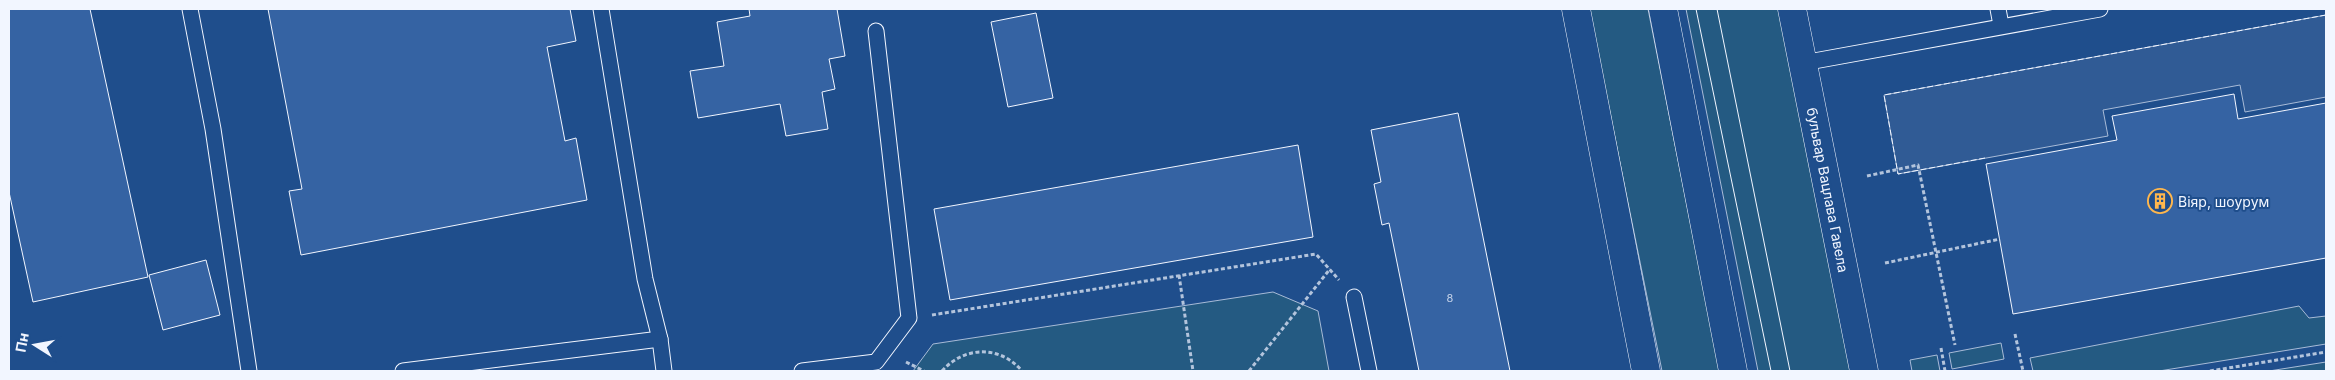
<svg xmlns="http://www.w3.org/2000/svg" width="2335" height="380" font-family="Inter,sans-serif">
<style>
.green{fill:#245a82;stroke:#a8bbd7}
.parking{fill:#305b95;stroke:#a8bbd7}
.building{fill:#3563a3;stroke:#f2f6ff}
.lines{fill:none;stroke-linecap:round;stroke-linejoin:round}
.lane-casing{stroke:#f2f6ff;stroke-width:17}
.street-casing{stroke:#f2f6ff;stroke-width:29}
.secondary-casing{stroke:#f2f6ff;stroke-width:29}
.path{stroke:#b3c4dc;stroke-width:3;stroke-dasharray:4 2.5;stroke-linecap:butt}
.lane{stroke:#1f4e8c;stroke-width:15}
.street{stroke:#1f4e8c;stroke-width:28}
.secondary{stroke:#1f4e8c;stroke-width:28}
.tram{stroke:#f2f6ff;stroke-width:1}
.fence{stroke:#f2f6ff;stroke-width:1;stroke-dasharray:6 2.5;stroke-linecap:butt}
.labels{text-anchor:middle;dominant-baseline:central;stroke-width:4;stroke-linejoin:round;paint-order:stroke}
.number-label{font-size:11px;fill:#c3d1e8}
.street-label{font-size:14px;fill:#f2f6ff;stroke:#1f4e8c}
.poi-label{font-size:14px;fill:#f2f6ff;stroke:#1f4e8c;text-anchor:start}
</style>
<rect width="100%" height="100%" fill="#1f4e8c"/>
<g class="green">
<path d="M1589,9H1648L1720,371H1662Z"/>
<path d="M1686,9H1781L1851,371H1758Z"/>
<path d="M1273,292L1318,311L1329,371H913L933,344Z"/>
<path d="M2299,306L2309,318L2326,316V344L2159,371H2033L2030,358Z"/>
<path d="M2001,343L2004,359L1952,369L1949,353Z"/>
<path d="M1937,355L1940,371H1912L1910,360Z"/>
<path d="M2326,362V371H2269Z"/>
</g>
<path class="parking" d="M2326,15V97L2245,112L2240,85L2103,110L2108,136L1898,174L1884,95Z"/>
<g class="building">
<path d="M9,9H90L148,277L33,302L9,192Z"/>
<path d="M268,9H570L576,41L547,47L565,141L576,138L587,200L301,255L289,191L302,189Z"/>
<path d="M749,9H837L845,56L829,59L835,89L822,92L828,129L786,136L780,104L698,118L690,71L724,66L717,22L750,16Z"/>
<path d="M1036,13L1053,98L1008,107L991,22Z"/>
<path d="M2234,94L2238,119L2326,103V258L2013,314L1986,164L2117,140L2112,116Z"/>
<path d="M1458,113L1510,371H1419L1389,223L1382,225L1374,184L1381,182L1371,130Z"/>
<path d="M1298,145L1313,237L950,300L934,209Z"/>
<path d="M206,260L220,315L163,330L149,275Z"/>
</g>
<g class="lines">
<defs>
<g id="lane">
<path d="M190,9L213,129L249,371"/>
<path d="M601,9L645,279L660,339L664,371"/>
<path d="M1998,9L2001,25"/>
<path d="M1803,63L2100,9"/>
<path d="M1354,297L1369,371"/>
<path d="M403,371L660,339"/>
<path d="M802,371L876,362L909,318L876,31"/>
</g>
<path id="street" d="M1792,9L1864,371"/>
<g id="secondary">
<path d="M1576,9L1646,371"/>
<path d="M1663,9L1733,371"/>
</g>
</defs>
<use href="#lane" class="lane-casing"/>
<use href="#street" class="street-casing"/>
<use href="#secondary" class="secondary-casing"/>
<g class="path">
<path d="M1867,176L1918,165L1955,345"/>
<path d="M1885,263L2000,239"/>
<path d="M1179,275L1193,371"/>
<path d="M932,315L1316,254L1339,280"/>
<path d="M2015,334L2023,371"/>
<path d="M1941,348L1945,371"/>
<path d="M906,362L924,371"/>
<path d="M942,371C964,346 1000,345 1022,371"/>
<path d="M1249,371L1330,269"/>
<path d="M2210,371L2326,352"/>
</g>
<use href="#lane" class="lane"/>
<use href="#street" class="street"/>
<use href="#secondary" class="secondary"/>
<g class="tram">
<path d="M1696,9L1771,371"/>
<path d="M1717,9L1790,371"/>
</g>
<path class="fence" d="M1985,158L1898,174L1884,95L2326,15"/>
</g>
<defs>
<symbol id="building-ring" viewBox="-11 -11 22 22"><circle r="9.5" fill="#1f4e8c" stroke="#ffb74d" stroke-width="1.5"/><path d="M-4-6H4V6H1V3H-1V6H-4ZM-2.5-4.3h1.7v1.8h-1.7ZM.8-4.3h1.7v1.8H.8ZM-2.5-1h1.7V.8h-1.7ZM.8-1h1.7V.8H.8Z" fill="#ffb74d"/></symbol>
</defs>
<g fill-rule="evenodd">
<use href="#building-ring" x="2146" y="187" width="28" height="28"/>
</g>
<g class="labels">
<g class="number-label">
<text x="1450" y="298">8</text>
</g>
<g class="street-label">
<text transform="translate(1828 190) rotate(79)">бульвар Вацлава Гавела</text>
</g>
<g class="poi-label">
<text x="2178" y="201">Віяр, шоурум</text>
</g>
</g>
<rect width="2335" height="380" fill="none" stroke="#f2f6ff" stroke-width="20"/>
<g transform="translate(35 345) rotate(281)" stroke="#1f4e8c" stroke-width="4" paint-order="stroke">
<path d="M0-4L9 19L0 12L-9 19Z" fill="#f2f6ff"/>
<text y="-8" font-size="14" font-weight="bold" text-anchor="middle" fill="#f2f6ff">Пн</text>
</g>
</svg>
